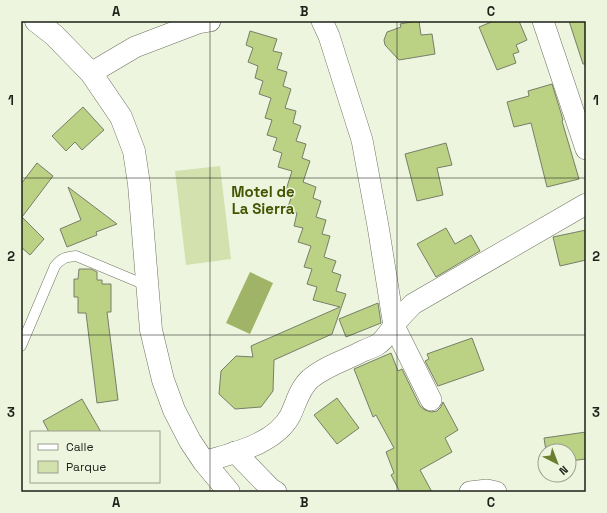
<svg xmlns="http://www.w3.org/2000/svg" width="607" height="513" font-family="'Space Grotesk',sans-serif">
<style>
.green{fill:#d2e1ae}
.water{fill:#a0b467}
.building{fill:#bbd183;stroke:#787e6a}
.lines{fill:none;stroke-linecap:round;stroke-linejoin:round}
.lane-casing{stroke:#6d7360;stroke-width:11}
.street-casing{stroke:#6d7360;stroke-width:22}
.secondary-casing{stroke:#6d7360;stroke-width:23}
.lane{stroke:#fff;stroke-width:10}
.street{stroke:#fff;stroke-width:21}
.secondary{stroke:#fff;stroke-width:22}
.grid{fill:none;stroke:#1e2019;stroke-width:1;stroke-opacity:0.55}
.labels{text-anchor:middle;dominant-baseline:central;stroke-width:3;stroke-linejoin:round;paint-order:stroke}
.neighbourhood-label{font-size:15px;font-weight:bold;fill:#455502;stroke:#eef5df}
.neatline{fill:none;stroke:#1e2019;stroke-width:1.5}
.grid-label{font-size:13px;text-anchor:middle;font-weight:bold;fill:#1e2019}
</style>
<rect width="100%" height="100%" fill="#eef5df"/>
<path class="green" d="M220,166L231,259L186,265L175,171Z"/>
<path class="water" d="M250,272L273,283L250,334L226,323Z"/>
<g class="building">
<path d="M416,21H419L421,35L432,34L435,54L399,60L385,45L384,40L387,32L401,27L400,24Z"/>
<path d="M494,21H519L527,40L516,45L519,52L513,54L516,63L497,70L479,27Z"/>
<path d="M569,21H586V64H583Z"/>
<path d="M250,31L277,39L273,51L282,53L277,69L287,72L283,86L291,89L285,108L296,111L293,123L301,126L296,141L306,144L302,158L310,161L303,182L316,187L313,198L321,201L316,217L326,220L322,234L330,236L324,257L336,261L332,272L341,275L336,291L346,294L332,334L274,360L273,391L261,407L235,409L219,394L221,371L236,356L253,357L251,346L340,307L313,300L317,287L307,284L312,269L304,267L311,246L298,242L303,228L294,226L297,213L287,210L292,195L285,193L292,171L278,167L282,153L273,150L277,138L267,135L272,120L265,118L271,98L259,94L263,81L255,78L258,66L248,62L253,48L246,45Z"/>
<path d="M552,84L561,113L563,120L562,121L579,179L547,187L531,123L514,127L507,102L529,96L528,91Z"/>
<path d="M83,107L104,130L82,150L75,142L66,151L52,136Z"/>
<path d="M446,143L452,165L437,168L443,195L417,201L405,154Z"/>
<path d="M37,163L53,176L22,217L44,239L30,255L21,247V184Z"/>
<path d="M68,187L117,224L96,232L97,235L67,247L60,229L81,220Z"/>
<path d="M446,228L455,244L471,235L480,251L436,277L417,244Z"/>
<path d="M586,230V260L560,266L553,237Z"/>
<path d="M79,269H91L97,272V280H102V284H111V312H107L118,400L97,403L86,313H78V297H74V279H78Z"/>
<path d="M378,303L381,323L346,337L339,319Z"/>
<path d="M472,338L484,370L438,386L425,361L429,359L427,354Z"/>
<path d="M391,353L398,371L402,369L420,406L425,410L431,412L437,411L441,407L443,402L458,430L445,438L452,452L420,470L432,492H400L391,475L394,473L386,452L394,448L376,415L373,417L354,369Z"/>
<path d="M337,398L359,428L337,444L314,415Z"/>
<path d="M82,399L101,432H49L43,421Z"/>
<path d="M586,432V459L569,461V451H546L544,438Z"/>
</g>
<g class="lines">
<defs>
<path id="lane" d="M21,346L55,266C62,258 65,257 76,256L148,286"/>
<g id="street">
<path d="M322,21L329,36L362,140L378,226L394,326L431,400"/>
<path d="M543,21L586,149"/>
<path d="M91,73L135,47L198,23L210,21"/>
<path d="M235,452L271,489L276,492"/>
<path d="M204,462C232,453 274,445 290,416C296,404 299,389 310,379C325,366 346,360 363,351C368,349 373,347 377,345C385,340 389,332 395,324C400,317 406,311 413,304L586,204"/>
<path d="M470,492L487,490L496,492"/>
</g>
<path id="secondary" d="M36,21L54,35L91,73L121,117L134,151L139,184L151,330L163,380L174,410L190,441L204,462L229,492"/>
</defs>
<use href="#lane" class="lane-casing"/>
<use href="#street" class="street-casing"/>
<use href="#secondary" class="secondary-casing"/>
<use href="#lane" class="lane"/>
<use href="#street" class="street"/>
<use href="#secondary" class="secondary"/>
</g>
<path class="grid" d="M210,21V492M397,21V492M21,178H586M21,335H586"/>
<g class="labels">
<g class="neighbourhood-label">
<text x="263" y="191">Motel de<tspan x="263" dy="17">La Sierra</tspan></text>
</g>
</g>
<rect width="607" height="513" fill="none" stroke="#eef5df" stroke-width="44"/>
<rect x="30" y="431" width="130" height="52" fill="#eef5df" stroke="#9ba090"/>
<rect x="38" y="444" width="20" height="6" fill="#ffffff" stroke="#9ba090"/>
<text x="66" y="451" font-size="12" fill="#1e2019">Calle</text>
<rect x="38" y="461" width="20" height="12" fill="#d2e1ae" stroke="#9ba090"/>
<text x="66" y="471" font-size="12" fill="#1e2019">Parque</text>
<g transform="translate(557 463) rotate(138)"><circle r="19" fill="#eef5df" stroke="#9ba090"/>
<path d="M0-3L7 15L0 10L-7 15Z" fill="#6a7e2d"/>
<text y="-6" font-size="11" font-weight="bold" text-anchor="middle" fill="#1e2019">N</text>
</g>
<rect x="22" y="22" width="563" height="469" class="neatline"/>
<g class="grid-label">
<text x="116" y="16">A</text>
<text x="304" y="16">B</text>
<text x="491" y="16">C</text>
<text x="11" y="105">1</text>
<text x="596" y="105">1</text>
<text x="11" y="261">2</text>
<text x="596" y="261">2</text>
<text x="11" y="417">3</text>
<text x="596" y="417">3</text>
<text x="116" y="507">A</text>
<text x="304" y="507">B</text>
<text x="491" y="507">C</text>
</g>
</svg>
